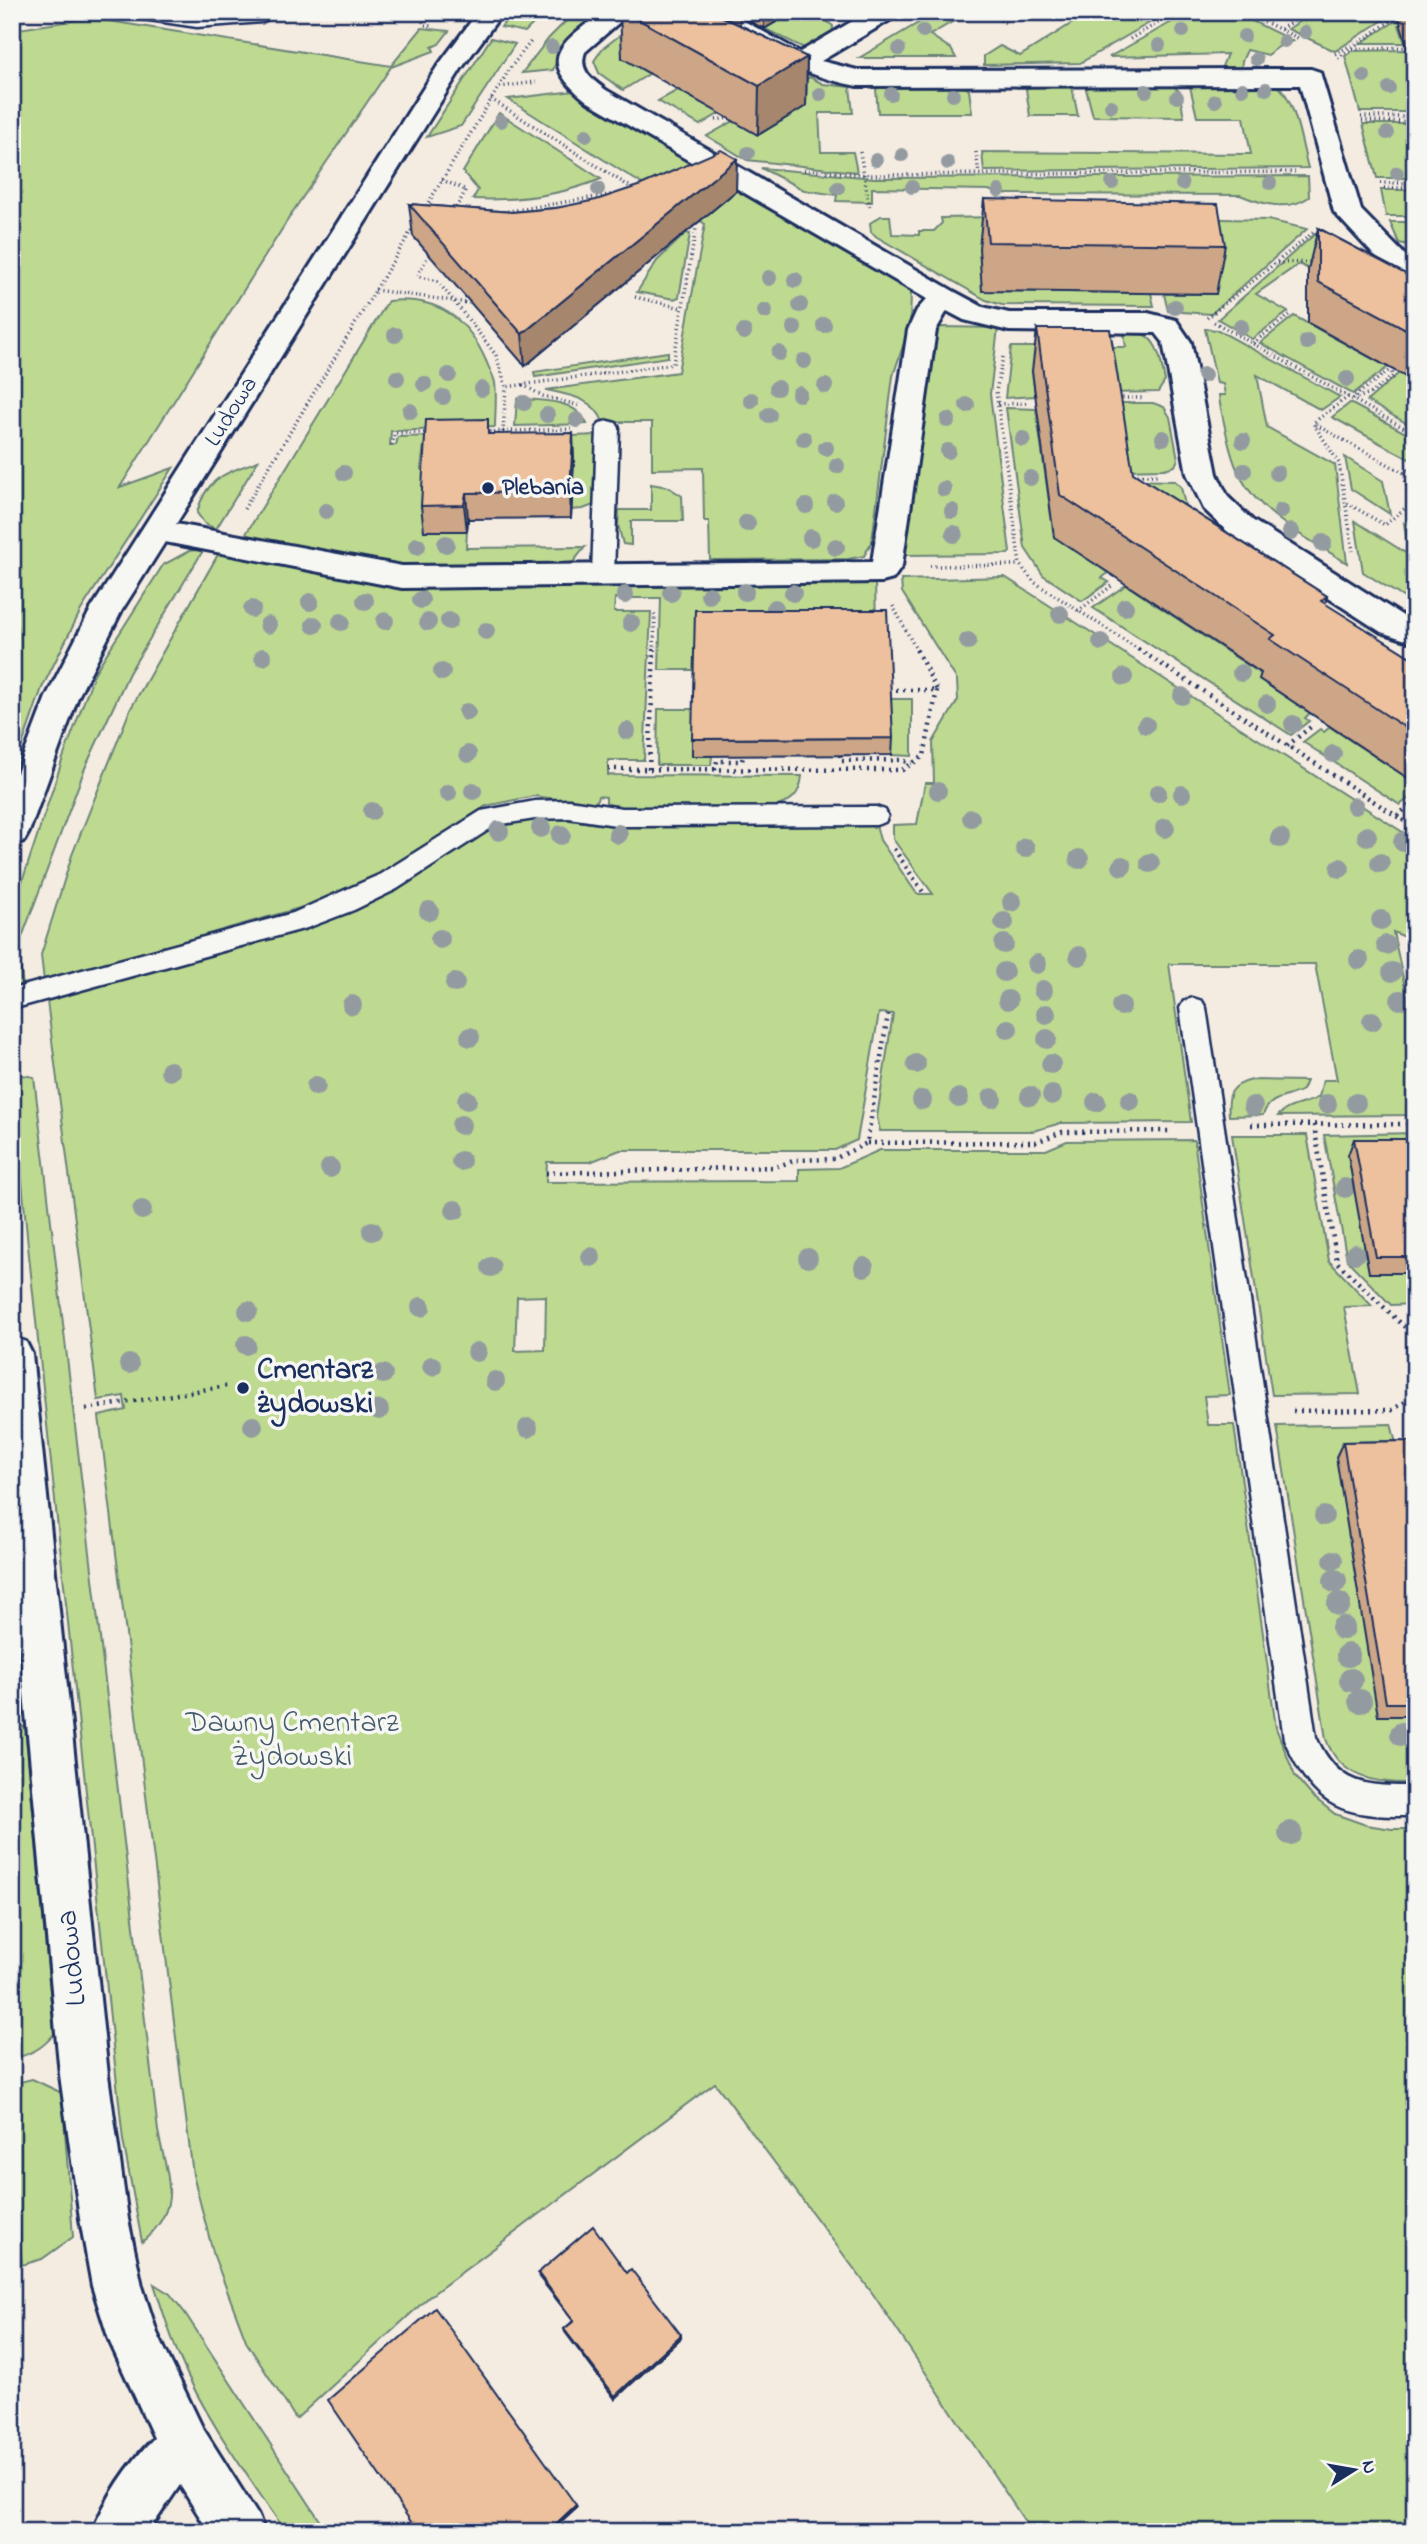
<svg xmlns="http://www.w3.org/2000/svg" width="1427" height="2544" font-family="'Indie Flower',sans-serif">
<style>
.green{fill:#beda91;stroke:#6c8478;stroke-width:2;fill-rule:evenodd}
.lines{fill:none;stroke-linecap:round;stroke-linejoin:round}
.service-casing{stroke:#1b2f5e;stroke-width:5}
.minor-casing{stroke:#1b2f5e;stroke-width:6}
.path-far1{stroke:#1b2f5e;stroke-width:3.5;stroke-dasharray:1 3.5;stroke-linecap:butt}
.path{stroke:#1b2f5e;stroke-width:4.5;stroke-dasharray:2 5;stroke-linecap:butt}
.service{fill:#f6f6f2;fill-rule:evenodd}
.minor{fill:#f6f6f2;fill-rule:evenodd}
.tree{fill:#939ba0}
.wall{fill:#cca687;stroke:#1b2f5e;stroke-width:2}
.shaded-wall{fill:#a6876e;stroke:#1b2f5e;stroke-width:2}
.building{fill:#edc19d;stroke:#1b2f5e;stroke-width:2}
.poi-dot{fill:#1b2f5e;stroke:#f6f6f2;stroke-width:2.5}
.labels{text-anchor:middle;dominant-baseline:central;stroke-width:7;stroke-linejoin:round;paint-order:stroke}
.far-street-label{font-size:24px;fill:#1b2f5e;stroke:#f6f6f2}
.far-poi-label{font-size:24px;font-weight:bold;fill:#1b2f5e;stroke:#f6f6f2;text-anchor:start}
.poi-label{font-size:30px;font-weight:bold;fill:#1b2f5e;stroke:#f6f6f2;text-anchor:start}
.park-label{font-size:30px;fill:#445a6b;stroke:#f6f6f2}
.street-label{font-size:30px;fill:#1b2f5e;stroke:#f6f6f2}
</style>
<rect width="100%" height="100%" fill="#f4ebe1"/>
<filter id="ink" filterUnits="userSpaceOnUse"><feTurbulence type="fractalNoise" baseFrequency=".0143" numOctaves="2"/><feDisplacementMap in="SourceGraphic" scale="14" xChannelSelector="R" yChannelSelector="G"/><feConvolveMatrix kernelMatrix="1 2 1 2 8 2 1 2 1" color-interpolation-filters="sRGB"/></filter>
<g filter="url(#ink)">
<g class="green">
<path d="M513,12H545L525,32L501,27Z"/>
<path d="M575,12H605L561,48L553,70L522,73L549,38Z"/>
<path d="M650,12L622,58L649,74L623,90L599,73L594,61L602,49Z"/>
<path d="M731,12C763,12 807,4 833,26L832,35L810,47L804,48Z"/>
<path d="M937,12H969L930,35L951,49L956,58H859Z"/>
<path d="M1090,12H1168L1080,63L984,65V56L1000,46L1020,56Z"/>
<path d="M1190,12H1234L1293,41L1278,47L1268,55L1247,50L1242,61L1241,69H1221L1227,54L1109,57Z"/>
<path d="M1314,12H1354L1363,17L1370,12H1396L1335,51L1288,29Z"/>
<path d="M1410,12L1415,25H1399L1405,43H1361Z"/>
<path d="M90,18L391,66L422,28L449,31L439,44L432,47L434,51L391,67L294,210L120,487L173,468L81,610L42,688L12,774V30Z"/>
<path d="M491,38L515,44L461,126L427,137Z"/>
<path d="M1407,50L1415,80V112H1360L1345,56L1352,51Z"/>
<path d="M810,77L823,84L850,87L853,113H819L821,152H853L857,172L747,160L707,136L734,121L758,134L804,107L779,93Z"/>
<path d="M1189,82L1276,85C1295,95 1302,147 1308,168L984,171L982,152L1251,154L1244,117H1197Z"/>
<path d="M1036,84L1072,87L1078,116H1030L1026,89Z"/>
<path d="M1094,84H1171L1179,91L1184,117L1093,116L1086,89Z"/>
<path d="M886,85H961L969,90L972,113H878L876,89Z"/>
<path d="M678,90L720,113L700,125L658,101Z"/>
<path d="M574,91L905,284L911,292L910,325L893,376L872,541L864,556L848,559L710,560L709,521H704L703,468L652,469V422H603C594,398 569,395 546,390L678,372L705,224L508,99Z"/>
<path d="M499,113L601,179C559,196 517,201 473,199L478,190L463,172Z"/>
<path d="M1363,124H1415V178H1377Z"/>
<path d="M761,168L874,178L1308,176L1309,197C1288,212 1262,204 1240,195L997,194L989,190L872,188V202L836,201L837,195L804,190Z"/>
<path d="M1381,190H1415V216H1386Z"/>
<path d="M881,216H890L892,234L919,235V231H934L942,223L941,218L1000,217L983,291L1151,293L1154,306L1002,305L986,300L877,237L871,232L870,223Z"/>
<path d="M1177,218L1268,220L1307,229L1211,314L1168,311L1164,294H1215Z"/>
<path d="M1390,222H1415V246L1399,243Z"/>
<path d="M686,233L690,234L679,297L674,299L637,292L657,261Z"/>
<path d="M1316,233L1363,257L1330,280L1299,264L1256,294L1288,312L1252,339L1218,319Z"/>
<path d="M388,301C438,296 468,318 487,363C489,369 494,376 495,383C497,397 495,413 495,427L391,431L390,446L396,445L398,437L485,435L483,444L424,445L421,469L428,470L424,531H467L466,548L585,547L573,562L555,566L396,568L244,537Z"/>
<path d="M1294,316L1388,367L1353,394L1260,343Z"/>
<path d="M942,327L998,328L990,394L1010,552L1008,554L905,555L933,333V330Z"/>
<path d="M1123,328C1159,334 1158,350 1165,381L1158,392L1107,393L1032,371L1035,396L1005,398L1011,347H1126Z"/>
<path d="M1205,329L1218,330L1340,397L1321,410L1257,375L1267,427L1335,465L1347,563L1296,532L1290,535L1284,531L1289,527C1235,489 1233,465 1220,404L1219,395H1225L1223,384L1217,383Z"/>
<path d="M668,352V357L535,377L534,372Z"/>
<path d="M1399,373L1415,382V428L1367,401Z"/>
<path d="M517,399C541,400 576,399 587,424L515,426Z"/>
<path d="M1108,403H1153L1164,407L1170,417L1178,459L1175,466L1164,469L1119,470Z"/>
<path d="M1350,403L1415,438V457L1411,460L1332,417Z"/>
<path d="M1006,408L1036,409L1051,515L1120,480L1175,481L1181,487L1186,510L1080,553L1108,573L1102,578L1109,582L1082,601L1043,575L1025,548Z"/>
<path d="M601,435L599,503L583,509L569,510L512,438Z"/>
<path d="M1345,457L1383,481L1390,514L1351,489Z"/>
<path d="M258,461L216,529L205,524L197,513C206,477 228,472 258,461Z"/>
<path d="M651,484L668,487L682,496L683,521H631V545L623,544L618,525L619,510H651Z"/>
<path d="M1355,521L1409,555L1404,523L1415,530V592L1406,599L1363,572Z"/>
<path d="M204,549L129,673L85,768L18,948L23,987L12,989V912L63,758L95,672L163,565L189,551Z"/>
<path d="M220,551L350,578L410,587L875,582L876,627L694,670H659L661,598H615L614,612H651L644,760H608V775L802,776C800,796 791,802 772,808H615L606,806V797L598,796L596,804L534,796L486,806L386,871L317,903L44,981L41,955L72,855L130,710Z"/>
<path d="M1005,577L1415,840V941L1393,932L1415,1033V1115L1278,1116C1288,1104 1306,1105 1319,1097L1323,1080H1337L1315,964H1169L1191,1122L1061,1123L1033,1131H880L877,1117L893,1014L879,1013L857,1140L835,1150H620L590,1162H547L546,1182L799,1181V1169L839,1168L880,1150H1046L1067,1141L1194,1140L1230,1395L1204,1396L1208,1425H1234L1276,1728L1295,1776L1312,1796L1335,1814L1366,1825L1392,1829H1415V2532H1032L873,2294L715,2083L430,2296L296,2419L247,2343L214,2256L193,2175L99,1416L126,1410L124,1396L98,1400L47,1001L348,914L381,897L482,829C535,804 577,826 630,827C712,828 794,826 876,825L880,840L917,894H933L893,839V825L917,824L925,783H934L933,742L958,700L957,680L902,592L901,580ZM546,1296L545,1350L515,1351L517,1297Z"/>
<path d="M1126,585L1264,676L1310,713L1305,718L1309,721L1291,735L1093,608Z"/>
<path d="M889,699H912V756L892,755Z"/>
<path d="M658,709H693V756H712L711,765H657Z"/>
<path d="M1330,727L1415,783V793L1400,805L1303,742L1320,729L1324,732Z"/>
<path d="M12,1073L34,1077L158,2131C167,2178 184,2207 142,2242L123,2140L28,1246Z"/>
<path d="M1252,1080L1306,1081L1302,1090C1287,1099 1270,1095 1263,1115L1229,1116C1227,1095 1230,1085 1252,1080Z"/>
<path d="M1415,1133V1155L1369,1272L1415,1273V1304L1391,1305L1347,1260L1324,1135Z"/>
<path d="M1232,1135H1307L1329,1261L1372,1306L1344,1307L1360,1394L1272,1395Z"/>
<path d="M1391,1424L1396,1443L1415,1716V1783C1377,1784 1340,1779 1326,1739L1277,1426Z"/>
<path d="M12,1724L25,1727L54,2034C42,2049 31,2054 12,2059Z"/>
<path d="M32,2079L62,2093L73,2237L42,2259L22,2265L12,2146V2084Z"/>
<path d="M154,2284L170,2294L185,2313L319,2519L316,2532H286C248,2476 205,2419 179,2356C169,2333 162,2308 154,2284Z"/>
</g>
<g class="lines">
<defs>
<g id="service">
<path d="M120,12H168L197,17L271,12V17L262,22L197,27L129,17Z"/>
<path d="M608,421L616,423L619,428L614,575L611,580L603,583L595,580L592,575L597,428L600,423Z"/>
<path d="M569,800L622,808L876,807L885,810L888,816L885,822L876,825L622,826L569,818L535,819L496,825L397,889L354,910L307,928L12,1009V989L293,913L379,875L481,811L535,801Z"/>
<path d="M1193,998L1202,1001L1206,1008L1316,1737C1339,1787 1365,1786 1415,1786V1816C1341,1817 1315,1809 1284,1739L1180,1008L1184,1001Z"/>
</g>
<g id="minor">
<path d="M478,12H503L461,69L176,524L402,566L872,562L908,330L917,310L927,299L588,102C535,60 559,44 603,12H631L585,52C578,71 593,80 606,90L955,292L983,307L1009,313H1148L1176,320L1191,342L1217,474L1228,497L1252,520L1403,616L1415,620V643L1381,632L1230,534L1204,509L1187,474L1163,342L1156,333L1009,331L964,320L947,311L936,330L902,566L893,579L882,582L402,588L165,542L122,610L78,697L29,832L24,841L12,844V786L46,697L91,609L437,67Z"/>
<path d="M697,12H728L800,52L868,12H898L895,17L821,61L857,70L1311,69L1320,72L1361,210L1405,255L1415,260V279L1385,267L1334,212L1300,85L857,86C798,75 751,47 700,17Z"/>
<path d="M12,1337L26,1342L32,1354L108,2075L128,2219L142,2286L157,2333L202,2427L257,2514L265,2532H209L180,2485L148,2532H92C106,2498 128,2464 154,2438L109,2340L92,2286L80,2219L60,2075L12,1565Z"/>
</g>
</defs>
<use href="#service" class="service-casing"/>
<use href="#minor" class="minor-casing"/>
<g class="path-far1">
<path d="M984,12L1008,24"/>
<path d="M1244,12L1300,39"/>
<path d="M420,13L424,25L431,26"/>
<path d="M1281,29L1306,12"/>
<path d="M1130,39L1177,12"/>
<path d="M1353,49L1406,47"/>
<path d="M1335,54L1355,43"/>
<path d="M1338,58L1403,12"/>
<path d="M500,87L536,82"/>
<path d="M491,99L635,190"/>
<path d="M1361,117H1415"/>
<path d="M716,120L729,118"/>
<path d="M1362,121L1415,122"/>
<path d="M860,152L870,209"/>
<path d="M976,152L979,174"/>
<path d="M804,170L871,175L1295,172"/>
<path d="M442,180L466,190L455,210"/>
<path d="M1380,183H1415"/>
<path d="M1384,188H1415"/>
<path d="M424,210L511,67L532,40"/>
<path d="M503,212L615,194"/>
<path d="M431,251L417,276L437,281L453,300L496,355L506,387L673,364L696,228L690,224"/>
<path d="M1277,263L1314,262"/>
<path d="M375,290L475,304"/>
<path d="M635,297L682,308"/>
<path d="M1207,318L1314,232"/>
<path d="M1214,322L1415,434"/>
<path d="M1253,343L1291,314"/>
<path d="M1003,357L996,391L1020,565L1034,582L1141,651"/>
<path d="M523,385L543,396L581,406"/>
<path d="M1355,396L1391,369"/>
<path d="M1348,397L1313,423L1339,463L1353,551"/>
<path d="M1118,398H1144"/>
<path d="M1353,399L1372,393L1393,376L1391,369"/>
<path d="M998,404L1026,403"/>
<path d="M1316,425L1404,473L1410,504L1385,525L1347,503"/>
<path d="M485,432L571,429"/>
<path d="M503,432L506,387"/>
<path d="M392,445L395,433H431"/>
<path d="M1404,473L1415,464"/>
<path d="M1133,475H1159"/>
<path d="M244,509L414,226"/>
<path d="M930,566L1020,565"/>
<path d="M893,606L917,651"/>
<path d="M1078,611L1113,585"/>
<path d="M654,651L655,613"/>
</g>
<g class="path">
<path d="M1138,649L1415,828"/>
<path d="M889,690H937L916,649"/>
<path d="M1287,746L1313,725"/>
<path d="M840,755L841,761L901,760L912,763"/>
<path d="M608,769L902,770L924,756L937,690"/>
<path d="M649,769L654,649"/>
<path d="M715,770L717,761H742L743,756"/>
<path d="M1397,816L1415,801"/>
<path d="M894,849L925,895"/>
<path d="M1251,1125L1415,1124"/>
<path d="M1314,1125L1337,1262L1415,1337"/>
<path d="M867,1143L1036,1142L1062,1132L1169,1131"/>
<path d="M546,1173L775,1167L796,1160L834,1159L867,1143L888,1014"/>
<path d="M86,1409L227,1386"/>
<path d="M1293,1411L1392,1410L1415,1396"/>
</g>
<use href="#service" class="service"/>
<use href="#minor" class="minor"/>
</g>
<g class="tree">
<circle cx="923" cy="31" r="7"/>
<circle cx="1183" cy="31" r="7"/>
<circle cx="1305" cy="32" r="7"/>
<circle cx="1244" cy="36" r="7"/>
<circle cx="1284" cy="41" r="7"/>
<circle cx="1159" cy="45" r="7"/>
<circle cx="552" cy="47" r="7"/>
<circle cx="899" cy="49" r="7"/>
<circle cx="1256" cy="59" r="7"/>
<circle cx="1364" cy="76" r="7"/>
<circle cx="1389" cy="88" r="7"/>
<circle cx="1242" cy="89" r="7"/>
<circle cx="1266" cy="89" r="7"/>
<circle cx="1146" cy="91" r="7"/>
<circle cx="820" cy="94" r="7"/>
<circle cx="891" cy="94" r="7"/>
<circle cx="953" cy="95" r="7"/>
<circle cx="1177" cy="97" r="7"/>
<circle cx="1215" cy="101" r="7"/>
<circle cx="1111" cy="106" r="7"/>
<circle cx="501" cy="121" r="7"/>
<circle cx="1387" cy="133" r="7"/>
<circle cx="586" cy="135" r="7"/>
<circle cx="748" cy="153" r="7"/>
<circle cx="902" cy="155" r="7"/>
<circle cx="876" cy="160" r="7"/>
<circle cx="948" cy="163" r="7"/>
<circle cx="1397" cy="173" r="7"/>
<circle cx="1112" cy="183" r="7"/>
<circle cx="1270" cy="183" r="7"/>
<circle cx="1182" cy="184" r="7"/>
<circle cx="912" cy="187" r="7"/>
<circle cx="838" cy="188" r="7"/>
<circle cx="598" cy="189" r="7"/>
<circle cx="999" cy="191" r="7"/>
<circle cx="769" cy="278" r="8"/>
<circle cx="795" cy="280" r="8"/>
<circle cx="800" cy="305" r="8"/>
<circle cx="1175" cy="307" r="8"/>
<circle cx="765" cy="311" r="8"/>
<circle cx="824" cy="325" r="8"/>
<circle cx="1241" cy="327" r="8"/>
<circle cx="794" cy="328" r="8"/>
<circle cx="744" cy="332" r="8"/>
<circle cx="395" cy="335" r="8"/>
<circle cx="1307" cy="342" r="8"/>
<circle cx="779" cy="353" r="8"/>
<circle cx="804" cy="361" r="8"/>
<circle cx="449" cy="375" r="8"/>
<circle cx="1204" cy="375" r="8"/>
<circle cx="397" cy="378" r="8"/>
<circle cx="1347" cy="379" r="8"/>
<circle cx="424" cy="384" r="8"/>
<circle cx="825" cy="386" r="8"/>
<circle cx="777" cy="388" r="8"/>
<circle cx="482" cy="389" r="8"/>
<circle cx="799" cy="394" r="8"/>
<circle cx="443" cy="397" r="8"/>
<circle cx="751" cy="400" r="8"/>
<circle cx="524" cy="403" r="8"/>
<circle cx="967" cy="405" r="8"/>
<circle cx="410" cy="411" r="8"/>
<circle cx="547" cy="415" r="8"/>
<circle cx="769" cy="415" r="8"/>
<circle cx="577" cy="420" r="8"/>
<circle cx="948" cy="420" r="8"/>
<circle cx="1163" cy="438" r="8"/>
<circle cx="804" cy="439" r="8"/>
<circle cx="1023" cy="439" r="8"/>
<circle cx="1243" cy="441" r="8"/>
<circle cx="826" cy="448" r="8"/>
<circle cx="948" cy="451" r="8"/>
<circle cx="837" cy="466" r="8"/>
<circle cx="1244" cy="471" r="8"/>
<circle cx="344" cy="473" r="8"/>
<circle cx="1277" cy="473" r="8"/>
<circle cx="1030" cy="478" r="8"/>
<circle cx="944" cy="489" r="8"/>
<circle cx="835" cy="502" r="8"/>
<circle cx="806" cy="506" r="8"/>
<circle cx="326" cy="511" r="8"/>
<circle cx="952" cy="511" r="8"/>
<circle cx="1281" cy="511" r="8"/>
<circle cx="747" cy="523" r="9"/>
<circle cx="1291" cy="532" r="9"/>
<circle cx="954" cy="534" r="9"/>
<circle cx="811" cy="538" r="9"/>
<circle cx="1323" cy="543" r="9"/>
<circle cx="446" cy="544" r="9"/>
<circle cx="417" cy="546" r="9"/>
<circle cx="836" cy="547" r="9"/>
<circle cx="745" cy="592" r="9"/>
<circle cx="671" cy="593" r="9"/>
<circle cx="793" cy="593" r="9"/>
<circle cx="625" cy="595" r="9"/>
<circle cx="709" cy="595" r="9"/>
<circle cx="421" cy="600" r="9"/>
<circle cx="365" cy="601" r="9"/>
<circle cx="310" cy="602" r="9"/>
<circle cx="1125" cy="607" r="9"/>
<circle cx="775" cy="608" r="9"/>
<circle cx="252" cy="609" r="9"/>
<circle cx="1060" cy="614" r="9"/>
<circle cx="385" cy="621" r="9"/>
<circle cx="449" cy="621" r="9"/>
<circle cx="341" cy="622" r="9"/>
<circle cx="428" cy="622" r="9"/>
<circle cx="631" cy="623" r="9"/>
<circle cx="268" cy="625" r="9"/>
<circle cx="314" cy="625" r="9"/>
<circle cx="486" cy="631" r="9"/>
<circle cx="968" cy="641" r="9"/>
<circle cx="1101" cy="642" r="9"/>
<circle cx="263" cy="657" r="9"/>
<circle cx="442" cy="672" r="9"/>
<circle cx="1241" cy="673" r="9"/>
<circle cx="1124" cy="677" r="9"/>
<circle cx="1182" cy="696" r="9"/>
<circle cx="1267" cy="704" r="9"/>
<circle cx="467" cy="712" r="9"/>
<circle cx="1293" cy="724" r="9"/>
<circle cx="1146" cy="725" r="9"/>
<circle cx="627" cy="731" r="9"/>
<circle cx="468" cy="754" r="9"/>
<circle cx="1333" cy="754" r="9"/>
<circle cx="473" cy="791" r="9"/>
<circle cx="938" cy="791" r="9"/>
<circle cx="448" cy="793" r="9"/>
<circle cx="1158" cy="793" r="9"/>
<circle cx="1182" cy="794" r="9"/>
<circle cx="1355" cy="806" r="9"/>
<circle cx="372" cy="811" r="9"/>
<circle cx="971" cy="818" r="9"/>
<circle cx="541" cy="828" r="10"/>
<circle cx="1165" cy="828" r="10"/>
<circle cx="499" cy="831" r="10"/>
<circle cx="618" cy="834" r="10"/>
<circle cx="561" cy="835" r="10"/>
<circle cx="1367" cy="836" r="10"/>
<circle cx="1280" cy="838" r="10"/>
<circle cx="1403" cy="842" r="10"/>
<circle cx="1025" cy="848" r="10"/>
<circle cx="1079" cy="859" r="10"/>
<circle cx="1150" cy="863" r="10"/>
<circle cx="1380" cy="863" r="10"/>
<circle cx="1122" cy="866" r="10"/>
<circle cx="1340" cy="868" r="10"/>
<circle cx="1012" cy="902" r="10"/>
<circle cx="429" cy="911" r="10"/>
<circle cx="1381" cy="920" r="10"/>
<circle cx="1004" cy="922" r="10"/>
<circle cx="440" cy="939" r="10"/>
<circle cx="1004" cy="944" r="10"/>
<circle cx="1386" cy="945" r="10"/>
<circle cx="1079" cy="956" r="10"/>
<circle cx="1359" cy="960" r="10"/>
<circle cx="1037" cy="964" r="10"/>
<circle cx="1004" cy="972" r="10"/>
<circle cx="1392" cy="972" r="10"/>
<circle cx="455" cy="983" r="10"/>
<circle cx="1043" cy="990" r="10"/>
<circle cx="1008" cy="1000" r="10"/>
<circle cx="1400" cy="1000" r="10"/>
<circle cx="352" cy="1005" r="10"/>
<circle cx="1121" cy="1006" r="10"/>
<circle cx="1046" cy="1014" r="10"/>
<circle cx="1372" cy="1021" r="10"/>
<circle cx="1008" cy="1029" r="10"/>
<circle cx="470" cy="1037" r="10"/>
<circle cx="1047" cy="1039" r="10"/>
<circle cx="916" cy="1064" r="10"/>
<circle cx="1051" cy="1064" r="10"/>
<circle cx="170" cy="1071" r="10"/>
<circle cx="316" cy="1086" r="10"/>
<circle cx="1052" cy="1095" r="10"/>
<circle cx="1030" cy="1096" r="10"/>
<circle cx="959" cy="1098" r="10"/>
<circle cx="992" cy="1098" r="10"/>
<circle cx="467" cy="1100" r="10"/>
<circle cx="922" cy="1100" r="10"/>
<circle cx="1130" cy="1101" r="10"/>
<circle cx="1096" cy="1102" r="10"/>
<circle cx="1356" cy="1103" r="10"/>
<circle cx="1327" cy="1104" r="10"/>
<circle cx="1253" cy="1106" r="10"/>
<circle cx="461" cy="1125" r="10"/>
<circle cx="461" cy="1161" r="10"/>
<circle cx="330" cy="1168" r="10"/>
<circle cx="1345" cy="1188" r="10"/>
<circle cx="142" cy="1210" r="10"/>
<circle cx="455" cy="1210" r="10"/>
<circle cx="372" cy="1231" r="10"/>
<circle cx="1355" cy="1254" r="10"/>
<circle cx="591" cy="1257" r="10"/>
<circle cx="808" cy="1258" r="10"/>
<circle cx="491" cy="1267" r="10"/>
<circle cx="864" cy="1267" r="10"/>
<circle cx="421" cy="1307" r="10"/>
<circle cx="248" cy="1311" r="10"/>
<circle cx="246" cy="1345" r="10"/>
<circle cx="477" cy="1352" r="10"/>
<circle cx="129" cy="1364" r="10"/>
<circle cx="432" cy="1366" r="10"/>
<circle cx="383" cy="1374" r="10"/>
<circle cx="495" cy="1381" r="10"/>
<circle cx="379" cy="1410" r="10"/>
<circle cx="253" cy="1426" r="10"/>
<circle cx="528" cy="1428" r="10"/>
<circle cx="1324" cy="1516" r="10"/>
<circle cx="1333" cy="1560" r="10"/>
<circle cx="1335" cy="1581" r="12"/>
<circle cx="1339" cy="1604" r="12"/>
<circle cx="1343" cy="1628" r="12"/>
<circle cx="1348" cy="1655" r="12"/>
<circle cx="1351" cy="1680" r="12"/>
<circle cx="1360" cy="1701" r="12"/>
<circle cx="1402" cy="1734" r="12"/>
<circle cx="1290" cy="1833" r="12"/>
</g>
<g class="wall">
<path d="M620,12H793L764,29L740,16V25L807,57L806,106L758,135L622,58Z"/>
<path d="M1397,12H1415V72Z"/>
<path d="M736,191L525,366L413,236L409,204L512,212Z"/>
<path d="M984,199L1225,245L1216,294L982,291L979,248Z"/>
<path d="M1318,228L1415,279V382L1308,323V270Z"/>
<path d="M1037,329L1133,473L1327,596L1325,604L1415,660V783L1259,679L1261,673L1054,537L1032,371Z"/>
<path d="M489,434L574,458L571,518L468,519L467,531H424L421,506Z"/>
<path d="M893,738L892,755L692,756V739Z"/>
<path d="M1354,1139H1415V1273H1369L1348,1155Z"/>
<path d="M1415,1441V1716H1378L1336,1457L1343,1442Z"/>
<path d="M538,2273H627L681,2338L615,2399L565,2332L564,2329L573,2321L539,2277Z"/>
</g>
<g class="shaded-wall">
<path d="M711,12H740V43Z"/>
<path d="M764,12H793L764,29Z"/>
<path d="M807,57L806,106L758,135L759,86Z"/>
<path d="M737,159L736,191L525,366L522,334Z"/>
<path d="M573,433L574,458L571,518L570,492Z"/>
<path d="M466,493L468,519L467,531L464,505Z"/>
<path d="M681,2335V2338L615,2399V2396Z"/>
<path d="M576,2505L577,2507L550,2532H547Z"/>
</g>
<g class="building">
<path d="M625,12H712L807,57L759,86Z"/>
<path d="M721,150L737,159L522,334L409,204L512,212L556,208L596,200L641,185Z"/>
<path d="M984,199L1218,204L1225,245L988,242Z"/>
<path d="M1318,228L1415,279V334L1318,282Z"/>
<path d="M1037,329H1110L1133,473L1327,596L1321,601L1415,660V734L1270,639L1275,635L1060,495Z"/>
<path d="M488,419V434L573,433L570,492L466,493L464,505L421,506L426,420Z"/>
<path d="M695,610H887L893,738L692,739Z"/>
<path d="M1354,1139H1415V1257H1376Z"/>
<path d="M1415,1441V1703H1386L1343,1442Z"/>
<path d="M593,2226L627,2273L631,2269L681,2335L615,2396L564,2329L574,2321L538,2273Z"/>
<path d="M435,2308L576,2505L547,2532H418L328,2400Z"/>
</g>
</g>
<g class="poi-dot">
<circle cx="488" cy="488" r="7"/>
<circle cx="243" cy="1388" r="7"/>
</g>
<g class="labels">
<g class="far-street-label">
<text transform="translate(232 412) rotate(-58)">Ludowa</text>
</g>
<g class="far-poi-label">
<text x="502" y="488">Plebania</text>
</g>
<g class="poi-label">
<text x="257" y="1371">Cmentarz<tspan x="257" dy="34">żydowski</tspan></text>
</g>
<g class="park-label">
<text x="292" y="1724">Dawny Cmentarz<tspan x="292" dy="34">Żydowski</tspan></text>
</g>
<g class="street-label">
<text transform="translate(73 1958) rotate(-96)">Ludowa</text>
</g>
</g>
<rect width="1427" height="2544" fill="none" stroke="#f6f6f2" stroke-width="42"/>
<rect x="21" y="21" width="1385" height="2502" fill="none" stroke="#1b2f5e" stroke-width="2.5" filter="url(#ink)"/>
<g transform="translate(1354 2470) rotate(79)" stroke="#f6f6f2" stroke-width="5" paint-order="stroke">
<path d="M0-5L12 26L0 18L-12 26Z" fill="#1b2f5e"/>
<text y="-10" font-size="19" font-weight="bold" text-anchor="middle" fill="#1b2f5e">N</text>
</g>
</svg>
